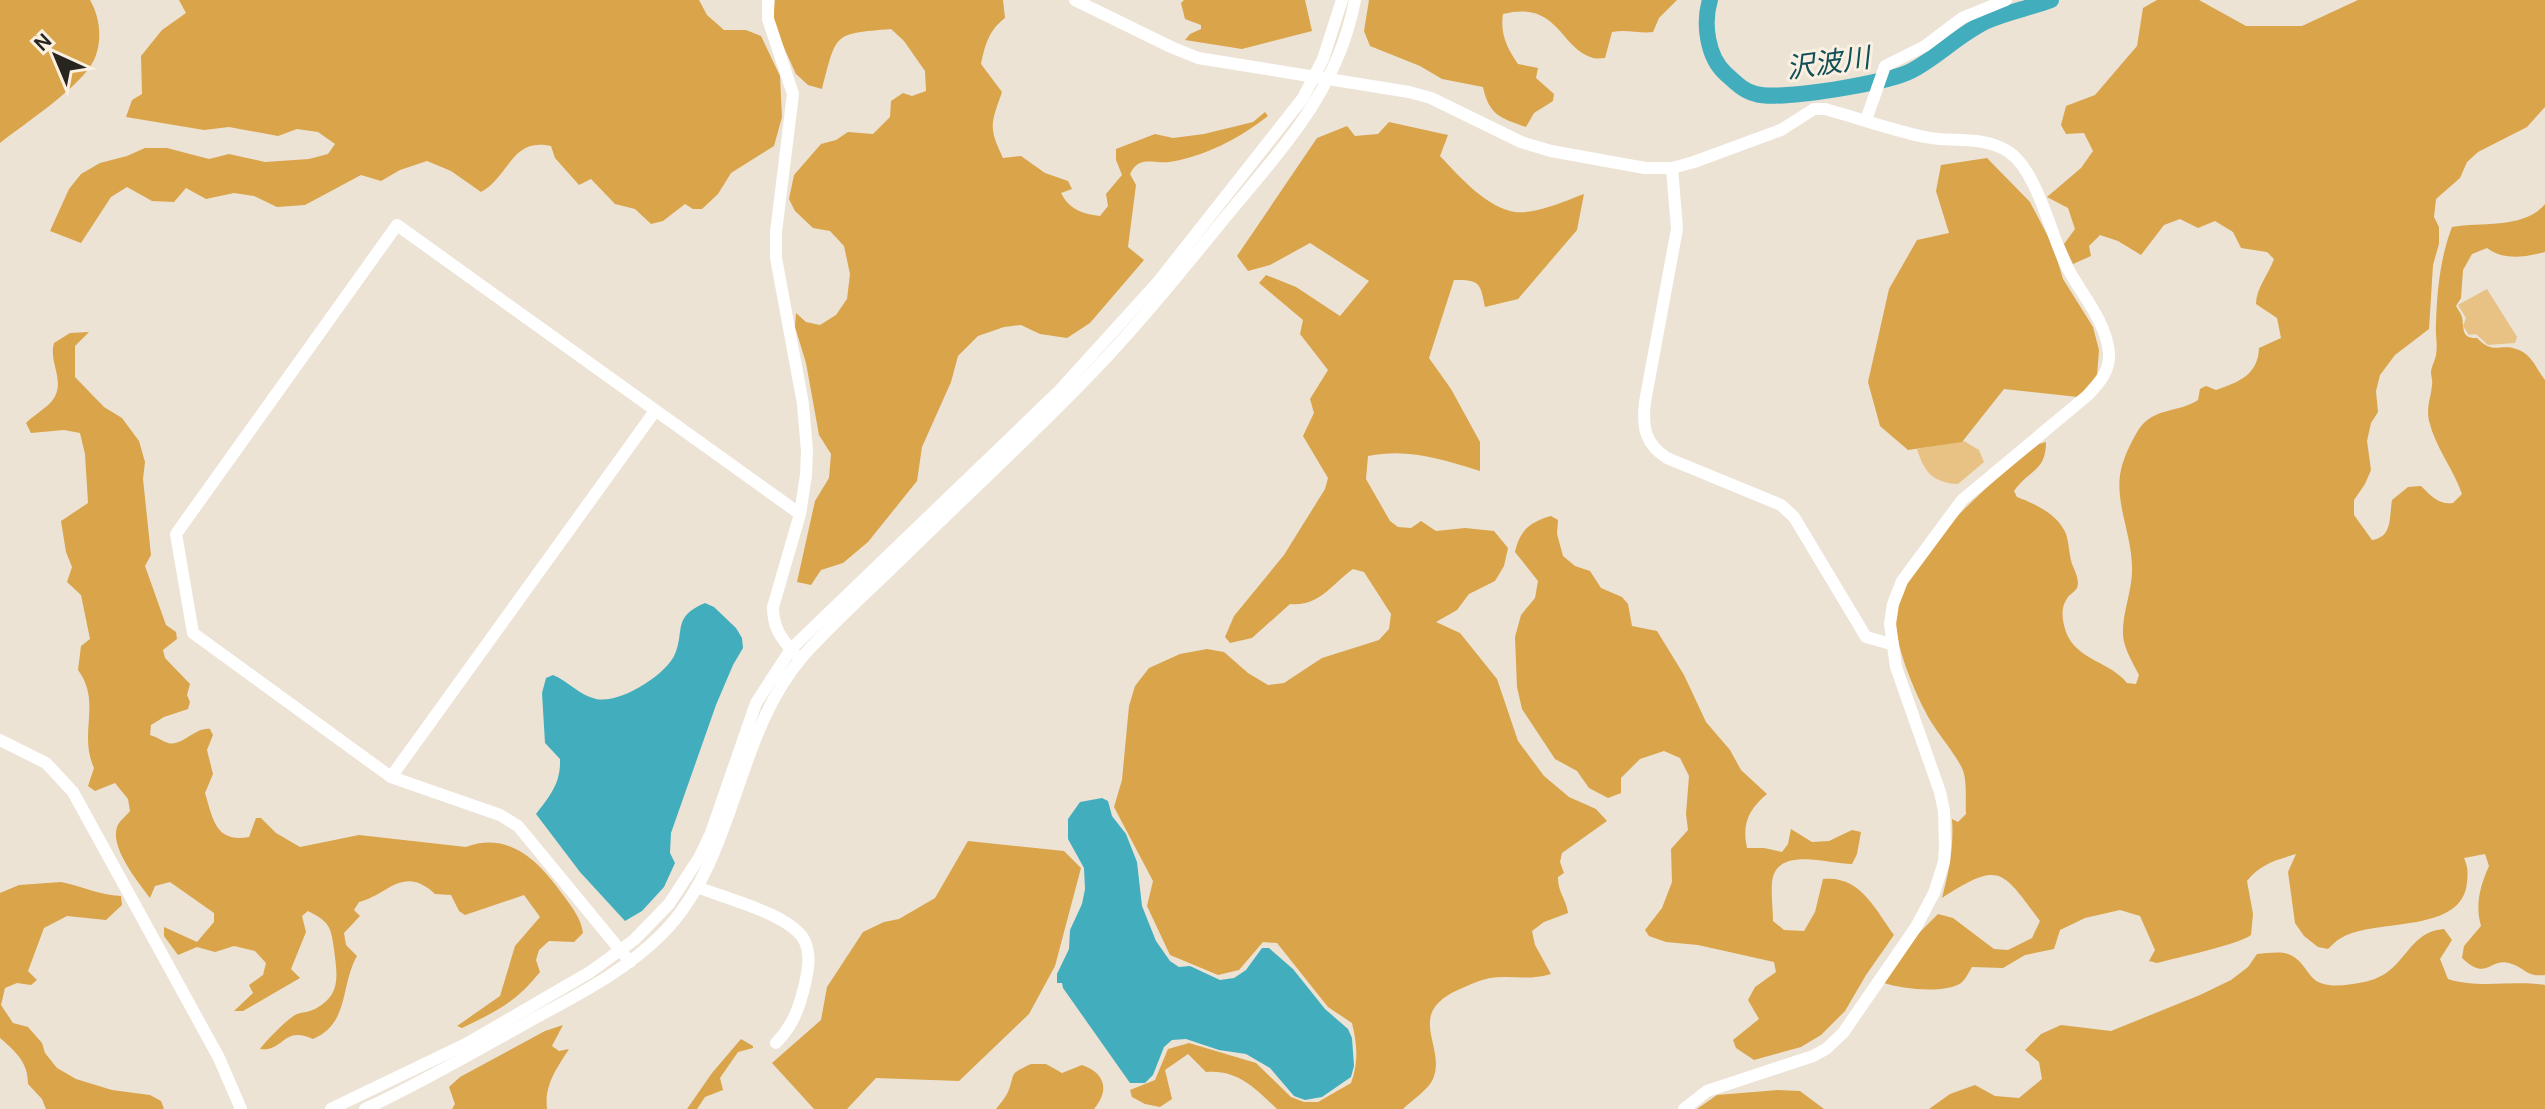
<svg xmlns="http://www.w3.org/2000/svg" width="2545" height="1109" font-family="Karla,'Noto Sans JP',sans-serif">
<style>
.green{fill:#e8c184}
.forest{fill:#d9a44a}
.water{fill:#42aebd}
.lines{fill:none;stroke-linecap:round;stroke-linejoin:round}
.river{stroke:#42aebd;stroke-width:16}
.secondary{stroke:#fff;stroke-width:12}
.labels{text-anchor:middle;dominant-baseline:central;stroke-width:6;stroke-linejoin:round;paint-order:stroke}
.water-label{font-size:28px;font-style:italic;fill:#125058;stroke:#faf0e2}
</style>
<rect width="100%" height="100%" fill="#ece3d5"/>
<g class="green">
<path d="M2487,289L2517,337L2515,343L2488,345L2476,334L2469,335L2463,326L2466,318L2458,305Z"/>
<path d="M1964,441L1979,450L1984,462L1958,484C1933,483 1924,472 1917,449Z"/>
</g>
<g class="forest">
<path d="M0,0H90C100,17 103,41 94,60C81,87 25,123 0,143Z"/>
<path d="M179,0H699L707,15L724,30H746L761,36L780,76L782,117L774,146L731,173L718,194L702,209H693L685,204L663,221L651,224L635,209L615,204L591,179L579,185L555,158L551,146C511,137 510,176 481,192L451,171L427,161L400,170L381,181L361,175L305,205L277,207L254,196L234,193L206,199L186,188L174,202L152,201L127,187L111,197L81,243L50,231L69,189L81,174L100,163L127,156L145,148H167L209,159L229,154L265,162L309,159L328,154L335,144L318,132L297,129L278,136L229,127L204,130L126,117L132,100L142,94L141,56L162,30L186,13Z"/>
<path d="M775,0H1003L1005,18C989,30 985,45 981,64L1002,92C991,124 988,127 1003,158L1021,156L1045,173L1068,181L1072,189L1061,193C1069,209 1082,214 1100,216L1108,206L1106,194L1122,175L1116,160V149L1155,134L1173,138L1204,134L1253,122L1265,112L1268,116C1240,138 1204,157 1169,162C1152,164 1139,155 1130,174L1136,185L1128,247L1144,260L1090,323L1067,338L1040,334L1021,325L1004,327L978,336L958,356L951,382L922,447L917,481L868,542L843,563L821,570L811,585L797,582L815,501L829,478L831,454L819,435L806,363L795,327L796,313L806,322L820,325L836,315L847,299L850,274L844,246L830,231L813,228L795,211L789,199L794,175L821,144L836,140L848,132L873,134L890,117L891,101L903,93L912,96L926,91L925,71L904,41L891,29C833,34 837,32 822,89L808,85L796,74L773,24Z"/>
<path d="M1184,0H1305L1312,31L1242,49L1185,40L1190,34L1201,29V25L1185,19L1181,3Z"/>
<path d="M1369,0H1677L1659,18L1653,32C1640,34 1627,29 1612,32L1605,58C1601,58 1597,59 1593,58C1559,48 1559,0 1503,14C1500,34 1507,48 1518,64L1538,68L1536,78L1554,94L1553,101L1534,113L1526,127C1500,118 1489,115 1483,87L1442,79L1420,66L1370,46L1364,31Z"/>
<path d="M2157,0H2199L2246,26H2302L2358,0H2545V107L2527,127L2478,152L2467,162L2460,178L2436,199L2434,217L2439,227V244L2433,265L2429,329L2395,355L2380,375L2376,391L2378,412L2371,423L2367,441L2371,470L2365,484L2354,500V515L2372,540C2393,537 2389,517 2392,500L2408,487L2421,486C2431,496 2439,505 2453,503L2462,494C2453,468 2436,449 2429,421C2426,407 2431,398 2432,385C2433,384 2431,374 2431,373C2431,367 2435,361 2436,355C2438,344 2435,335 2436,324C2437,292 2440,258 2452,227C2482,222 2525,229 2545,204V252C2526,257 2504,261 2487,248L2472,254L2463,270L2461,298L2456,306C2458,310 2461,313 2462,317C2464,328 2461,339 2477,338C2494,356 2500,342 2519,350C2532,355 2537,370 2545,380V975C2525,977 2526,968 2509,963C2489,958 2487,982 2462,958L2464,946L2481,926C2475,905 2480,886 2489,866L2485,854L2464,858C2468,867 2468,873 2467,882C2463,934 2378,918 2343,937C2338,939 2332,945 2328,949L2318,947L2304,936L2295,923L2288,872L2296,854C2276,860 2260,864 2247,881L2253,914L2251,935C2240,944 2176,958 2157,963L2149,961L2155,950L2140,916L2120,910L2085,918L2060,930L2054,949L2025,955L2003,968L1972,967C1969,972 1965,980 1961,983C1944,994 1902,989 1884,983L1917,935L1938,914L1953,918L1994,949L2008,950L2032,938L2040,921C2001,869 2000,861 1942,898C1949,871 1954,847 1952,819L1958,822L1966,814C1965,800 1968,778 1961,766C1950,746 1934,730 1924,709C1913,687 1896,647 1896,622C1897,560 1994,479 2039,444L2046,442C2046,472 2029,469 2014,491L2017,497C2035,504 2058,514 2066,534C2069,543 2069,554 2072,564C2075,571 2080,581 2077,588C2076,590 2070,595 2068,597C2060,607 2062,620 2066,632C2076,660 2111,662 2127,683L2136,684L2139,675C2133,663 2124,649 2123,635C2122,612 2133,590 2132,567C2132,537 2116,505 2120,475C2122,460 2131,442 2139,429C2154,407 2179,413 2198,400L2200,389L2206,386L2216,390C2239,382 2258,375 2259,348L2281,338L2277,318L2256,304C2256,288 2269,274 2274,259L2267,252L2241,248L2233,232L2215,221L2198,228L2180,219L2164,225L2141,255L2118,241L2100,235L2089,246L2091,256L2073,264L2064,244L2075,229L2068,208L2047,197L2081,168L2093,151L2084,133L2066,134L2061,125L2066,106L2095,95L2137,46L2143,8Z"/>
<path d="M1389,122L1448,135L1440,156C1459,176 1482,203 1510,211C1530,217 1565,201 1584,194L1577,230L1518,299L1485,307C1480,282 1480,280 1454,280L1429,358L1451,389L1480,442V471C1440,459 1409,448 1368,456L1366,479L1390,521L1398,527L1411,528L1421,521L1436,531L1465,528L1494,531L1508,548L1504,566L1495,581L1469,594L1457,610L1436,622L1460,633L1497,679L1518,741L1544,776L1569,797L1596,809L1607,821L1562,853L1560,862L1564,873L1558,877C1558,893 1566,898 1568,913L1544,922L1532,931L1535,945L1551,974C1529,981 1511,975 1490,978C1480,980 1469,985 1460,989C1403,1014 1447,1046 1433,1079C1429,1089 1412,1100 1403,1109H1277C1256,1089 1238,1069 1206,1072L1188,1054L1165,1070L1172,1099L1160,1107L1145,1104L1132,1097L1130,1090L1155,1080L1168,1049L1189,1043L1256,1063L1291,1097L1304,1102H1318L1351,1083C1359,1062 1357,1044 1352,1023L1328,1007L1277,943L1263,942L1239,970L1218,975L1170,955L1147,906L1153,881L1114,807L1122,780L1129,706L1135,686L1149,668L1180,654L1207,649L1224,652L1248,673L1268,685L1284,683L1322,658L1379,640L1389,629L1391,614L1364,572L1353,569C1331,585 1319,607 1290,604L1252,638L1230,643L1225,637L1234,616L1284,555L1325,489L1328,478L1303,436L1314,413L1310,399L1328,370L1300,334L1303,320L1259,283L1266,275L1296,287L1340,316L1369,281L1310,243L1270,265L1248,271L1237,256L1317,138L1347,126L1355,136L1378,134Z"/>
<path d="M1987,158L2030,202L2053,246L2063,279L2093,327L2099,350L2097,376L2078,397L2004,389L1962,442L1908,450L1880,426L1868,382L1889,289L1917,240L1949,233L1936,191L1941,165Z"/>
<path d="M89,332L75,346V377L104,407L122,418L139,441L145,462L143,479L151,555L145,566L166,625L176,632L177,639L163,650L165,658L190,684L187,695L190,702L188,709L164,717L151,725L150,735C157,737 162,741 168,743C182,747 195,727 210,729L213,735L207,750L213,774L205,793C213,820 216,843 249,837L256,818H261L276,833L300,847L359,835L466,847C512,830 542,865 566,899C574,910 581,919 583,933L574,942L549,941L539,950L536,960L540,972C515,1003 497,1011 462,1028L457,1026L500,996L515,946L540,917L524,895L465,915L459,911L451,895L435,894C404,864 387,895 359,902L354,910L360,916L344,933L346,945L357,956C340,986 350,1023 313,1039C283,1025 284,1052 260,1049C266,1041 288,1018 297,1014C303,1012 309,1012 315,1009C342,995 337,975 334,949C331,926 329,922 308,911L302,916L306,932L291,969L300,978L243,1011H234L253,993L249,985L263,975L266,963L255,951L234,946L215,952L197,947L178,955L164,936V927L197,942L214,922V913L170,882L155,886L150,898C138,882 110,848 117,827C119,821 126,816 130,811L128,799L115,783L95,791L88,786L94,768C78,733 102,702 78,670L81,646L90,639L81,595L67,582L72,567L66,552L61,521L88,503L85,454L80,433L64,430L31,433L26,423C34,415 45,409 52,401C67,382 48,363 54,343L70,333Z"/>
<path d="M1551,516L1558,520L1557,534L1563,556L1575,566L1590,571L1601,588L1622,597L1628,604L1632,626L1657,631L1684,675L1706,722L1730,750L1741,770L1767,794C1748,810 1742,824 1747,848H1764L1782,852L1788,844L1791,829L1812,842L1829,841L1852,830L1861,832L1857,854L1852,864C1828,864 1775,845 1772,883C1771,895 1773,909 1773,921L1784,930L1804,931L1815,912L1823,879C1860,875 1875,909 1894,935L1866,975L1845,1011L1821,1035L1801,1047L1754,1060L1736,1048L1733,1040L1759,1019L1748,1000L1755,987L1776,972L1774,962L1698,945L1666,942L1649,936L1645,930L1662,908L1672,882L1671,849L1688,830L1686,814L1689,776L1680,758L1664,751L1640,759L1621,778V793L1608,798L1589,788L1577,771L1555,759L1522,709L1517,687L1515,637L1521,615L1535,598L1538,581L1515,552C1520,530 1530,522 1551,516Z"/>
<path d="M968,841L1064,851L1081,868L1055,966L1029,1014L959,1081L876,1078L847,1109H814L772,1063L821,1020L827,987L863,932L884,922L899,919L935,898Z"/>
<path d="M61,882C82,886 99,895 121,896L122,905L106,920L67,916L44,928L28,971L37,980L31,985L17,983L5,988L1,1005L13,1023L28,1027L42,1043L45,1053L57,1068L76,1079L112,1090L150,1095L161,1101L164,1109H46L42,1099L28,1084C28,1062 16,1052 0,1038V893L19,885Z"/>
<path d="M2444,929L2452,940L2440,959L2448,979C2479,989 2513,980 2545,985V1109H1929L1950,1094L1975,1085L1995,1096L2019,1098L2042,1079L2039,1062L2025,1050L2041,1034L2061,1025L2111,1031L2200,995L2231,980L2248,967L2257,954C2267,953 2280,951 2288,954C2302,959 2305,971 2315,980C2327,989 2349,985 2364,982C2407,974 2405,932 2444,929Z"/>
<path d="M563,1025L552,1046L559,1051L569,1049C557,1068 544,1085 547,1109H452L455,1104L449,1087L460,1077L545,1031Z"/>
<path d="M741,1039L753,1046V1048L738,1052L720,1078L723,1090L705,1097L697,1109H687L712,1073Z"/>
<path d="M1031,1064H1046L1062,1073L1082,1065C1105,1073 1110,1090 1094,1109H996C1000,1104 1005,1098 1008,1092C1016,1073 1007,1075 1031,1064Z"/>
<path d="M1778,1090L1800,1091L1824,1109H1697L1717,1095Z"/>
</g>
<g class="water">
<path d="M705,603L714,607L736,628L742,638L743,648L733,665L716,705L671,833L670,853L675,863L664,887L642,911L625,921L580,872L536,814C550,796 561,783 560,759L545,743L542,693L546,678L553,675C568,681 579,695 596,699C620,704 666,675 675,654C685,630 672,617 705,603Z"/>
<path d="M1102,798L1108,801L1112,816L1126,834L1137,862L1142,906L1156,941L1170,961L1179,967L1190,966L1220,980L1234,978L1246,970L1262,948H1269L1293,969L1325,1009L1348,1029L1352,1038L1354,1066L1351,1077L1322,1097L1305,1100L1294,1096L1270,1068L1246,1054L1219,1050L1186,1039L1172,1040L1164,1047L1153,1075L1145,1083H1130L1063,988L1062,983H1057V974L1069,949L1070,930L1082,904L1085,889L1084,868L1068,839V819L1080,802Z"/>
</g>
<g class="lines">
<path class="river" d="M1710,0C1703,23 1707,57 1726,74C1735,82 1743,91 1756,94C1780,101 1888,83 1911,71C1938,57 1959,34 1987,21C2007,12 2030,8 2051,0"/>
<g class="secondary">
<path d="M768,0V19L793,94L776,232V258L803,404L807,451L806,475L800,514L773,607C773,628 781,638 794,653"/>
<path d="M1075,0L1171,47L1198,58L1409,92L1431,98L1521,142L1551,151L1645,168H1672L1694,162L1781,130L1814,109H1825C1858,118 1892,130 1925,137C1953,143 1984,135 2009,152C2037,171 2051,235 2066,265C2080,293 2106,320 2109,353C2110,371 2100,382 2088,395L1962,500L1902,581L1893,604L1890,624L1896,667L1940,792L1944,811L1945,847L1944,862L1934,893L1916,927L1843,1033L1826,1049L1813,1056L1707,1091L1684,1109"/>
<path d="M1866,120L1885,66L1925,46L1962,18L2006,0"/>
<path d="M1672,168L1677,229L1645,402C1642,427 1645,444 1667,458L1781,505L1794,517L1866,637L1891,644"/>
<path d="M0,740L46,763L73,792L219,1058L241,1109"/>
<path d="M391,777L655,411"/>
<path d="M697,887C724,898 794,915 805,942C811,955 808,970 805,984C799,1009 793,1025 776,1043"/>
<path d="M630,962L518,826L500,815L391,777L193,633L176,534L397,225L800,514"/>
<path d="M331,1109L466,1044L590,972L634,940L669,904L699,858L711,833L756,703L791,649L1059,391L1158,282L1303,98L1323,59L1342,0"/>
<path d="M365,1109C421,1083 474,1052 528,1022C575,996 623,973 662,934C738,857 733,737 803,656C830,626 861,598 890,570C952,509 1016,450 1077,388C1131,334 1179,274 1228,214C1284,146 1338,90 1355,0"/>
</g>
</g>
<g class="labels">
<g class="water-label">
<text transform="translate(1828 63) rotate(-8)">沢波川</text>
</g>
</g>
<g transform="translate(56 56) rotate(316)" stroke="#faf0e2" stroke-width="6" paint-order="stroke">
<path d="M0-6L14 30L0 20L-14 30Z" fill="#282520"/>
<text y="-12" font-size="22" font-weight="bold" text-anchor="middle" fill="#282520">N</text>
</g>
</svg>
